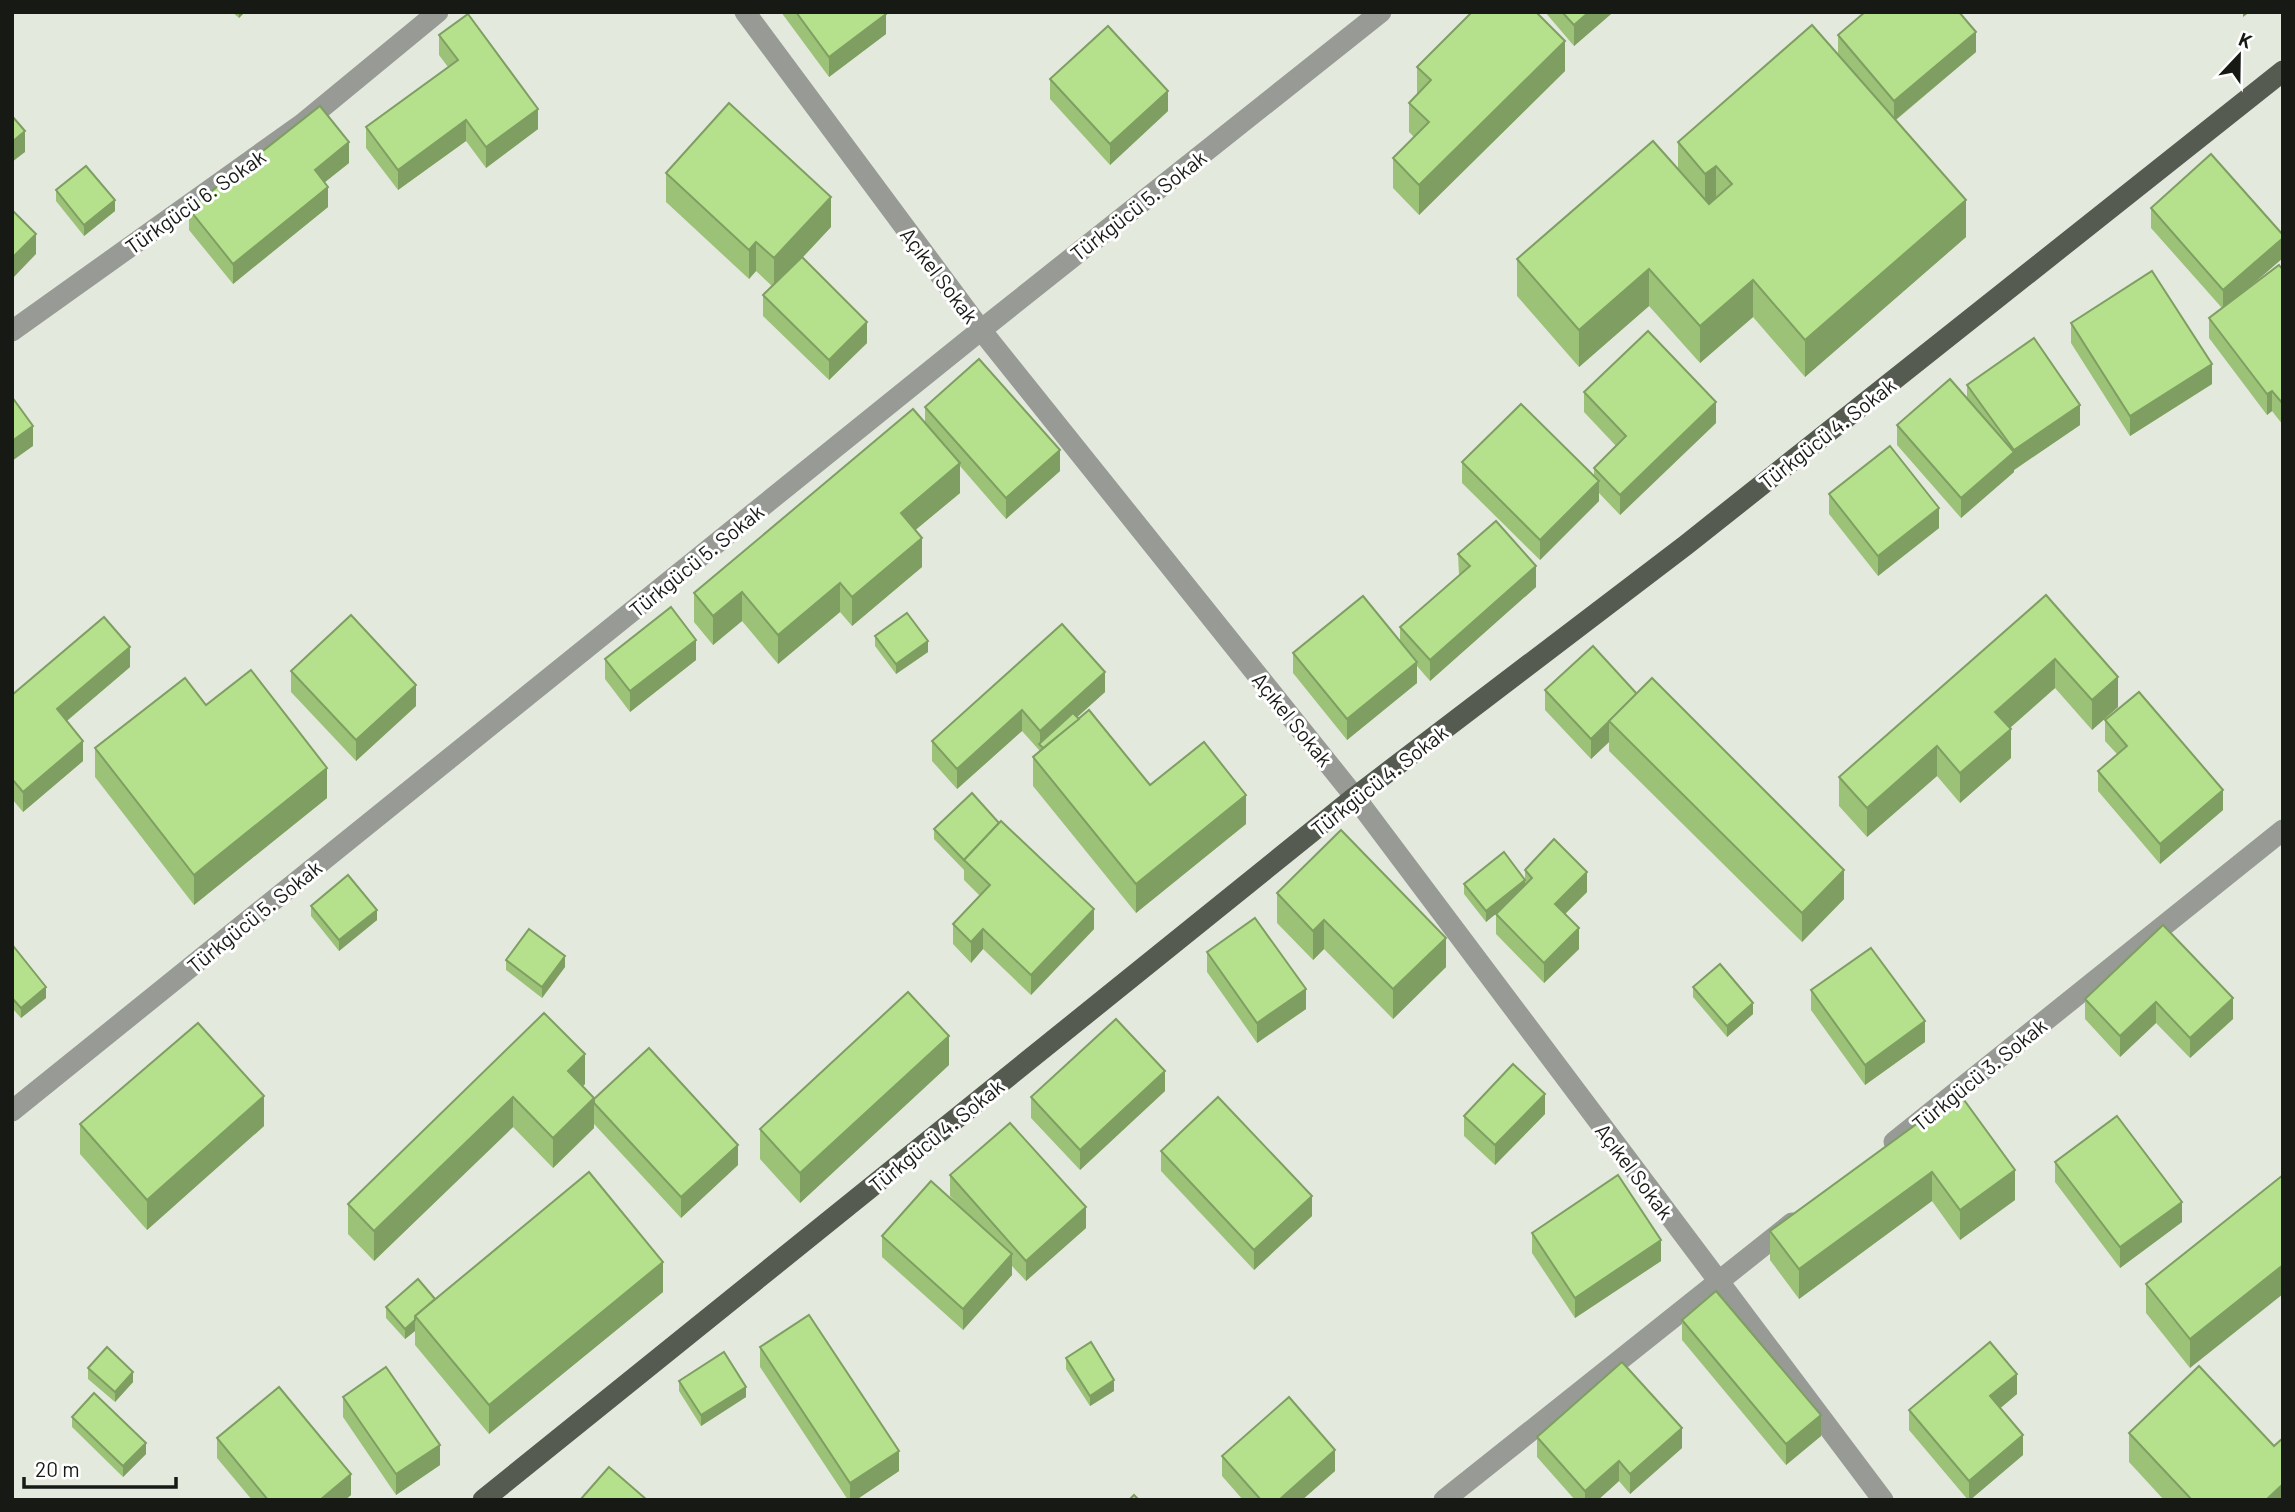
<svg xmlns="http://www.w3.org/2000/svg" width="2295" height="1512" font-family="Barlow,sans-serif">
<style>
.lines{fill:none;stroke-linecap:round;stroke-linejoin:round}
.minor{stroke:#979a95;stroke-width:21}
.major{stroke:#565b52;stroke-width:21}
.wall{fill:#9cc278}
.shaded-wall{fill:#7f9e62}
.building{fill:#b5e18c;stroke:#7f9e62;stroke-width:2}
.labels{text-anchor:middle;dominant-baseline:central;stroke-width:6;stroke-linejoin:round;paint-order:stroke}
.street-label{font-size:21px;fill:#161914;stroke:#fff}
</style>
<rect width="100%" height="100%" fill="#e3eadd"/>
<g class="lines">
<g class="minor">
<path d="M745,12L981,330L1355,797L1883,1500"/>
<path d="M12,331L302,124L438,12"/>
<path d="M12,1111L981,330L1381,12"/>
<path d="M1894,1142L2283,830"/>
<path d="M1444,1500L1792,1223"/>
</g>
<path class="major" d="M483,1500L1355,797L1686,545L2283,71"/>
</g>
<g class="wall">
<path d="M232,12H245L239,18Z"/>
<path d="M781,12H885L886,34L829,77Z"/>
<path d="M1545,12H1611V14L1574,46Z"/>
<path d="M439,35L538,129L486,168L466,141L398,190L366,148V127L448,67L439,55Z"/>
<path d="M1838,35L1976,52L1896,120L1966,237L1805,377L1753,317L1700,363L1649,306L1579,367L1517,296V259L1678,168V142L1838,54Z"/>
<path d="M1417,67L1565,71L1419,215L1393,188V158L1414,137L1409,132V103L1417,94Z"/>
<path d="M1050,79L1168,111L1110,165L1050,99Z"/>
<path d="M349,163L325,182L328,207L233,284L189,230V209Z"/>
<path d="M666,173L831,227L802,258L867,343L829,380L763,316V295L772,286L756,271L749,279L666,202Z"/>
<path d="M56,190L115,211L84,236L56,201Z"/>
<path d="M2151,208L2250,287L2283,270V425L2272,411L2267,415L2209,338V318L2222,308L2151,228Z"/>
<path d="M2071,323L2212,384L2130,436L2071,343Z"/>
<path d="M1967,385L2080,425L2014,470V472L1961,518L1897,445V425L1967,400Z"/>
<path d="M1584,392L1716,423L1620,515L1599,493V501L1540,560L1462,483V462L1594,476V468L1616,446L1584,412Z"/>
<path d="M925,407L1060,471L1006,519L960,466V493L915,530L922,567L852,626L840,612L778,664L742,621L713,645L694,622V593L925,423Z"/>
<path d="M1829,494L1939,528L1878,576L1829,514Z"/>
<path d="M1458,554L1536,587L1430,681L1417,666V683L1347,740L1293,673V653L1400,642V627L1459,575Z"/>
<path d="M2046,595L2118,707L2092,730L2055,688L2010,728L2011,758L1960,803L1937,776L1867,837L1839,806V777Z"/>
<path d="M1062,624L1105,692L1077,717L1150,785L1246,824L1136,913L1033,786V757L1039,751V750L1022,731L957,789L932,761V741Z"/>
<path d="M875,636L928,652L896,674L875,646Z"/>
<path d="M605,659L696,660L630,712L605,679Z"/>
<path d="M130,667L67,721L83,761L23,812L12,799V695Z"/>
<path d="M291,671L416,706L356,761L291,692Z"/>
<path d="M1545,690L1637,694L1844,899L1802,942L1609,751V742L1591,759L1545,710Z"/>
<path d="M206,705L327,798L194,905L95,777V748Z"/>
<path d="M2105,720L2223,810L2160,864L2098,791V771L2117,754L2105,741Z"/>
<path d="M934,829L1094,929L1031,995L983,949L971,963L953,944V924L980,896L964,880V870L934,839Z"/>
<path d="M1525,870L1587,892L1565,914L1579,949L1544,983L1496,934V913L1486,922L1464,894V884L1525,880Z"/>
<path d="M1277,893L1446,967L1393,1019L1324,949L1313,960L1277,923Z"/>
<path d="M311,906L377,920L339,951L311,916Z"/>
<path d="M2163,925L2233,1019L2190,1058L2156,1023L2120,1057L2085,1019V999Z"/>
<path d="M12,949L46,998L21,1018L12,1008Z"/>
<path d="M1207,952L1306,1009L1257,1043L1207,972Z"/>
<path d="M506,960L565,967L542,998L506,970Z"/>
<path d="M1693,987L1753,1014L1727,1037L1693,997Z"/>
<path d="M1811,990L1925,1042L1865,1085L1811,1010Z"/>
<path d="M544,1013L585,1084L583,1086L594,1099L738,1165L681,1218L594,1124V1128L553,1168L513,1127L374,1261L348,1234V1204Z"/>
<path d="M949,1065L800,1203L760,1159V1129Z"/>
<path d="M1165,1091L1080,1170L1031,1118V1097Z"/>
<path d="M1959,1093L2015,1200L1960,1240L1932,1201L1799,1299L1770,1260V1231Z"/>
<path d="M1545,1114L1495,1165L1464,1136V1116Z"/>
<path d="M80,1124L264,1126L147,1230L80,1154Z"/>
<path d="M1161,1151L1312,1216L1254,1270L1161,1171Z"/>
<path d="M2055,1162L2182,1222L2120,1268L2055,1182Z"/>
<path d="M950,1175L1086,1228L1026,1281L1012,1266V1275L963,1330L882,1257V1236L962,1209L950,1196Z"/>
<path d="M2283,1175L2190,1368L2146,1313V1284Z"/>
<path d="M1532,1233L1661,1261L1575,1318L1532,1253Z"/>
<path d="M663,1292L489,1434L415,1345V1331L405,1339L386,1318V1307L435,1299Z"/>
<path d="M1682,1320L1821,1436L1786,1465L1682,1340Z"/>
<path d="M760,1347L899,1471L856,1500H848L760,1367Z"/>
<path d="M1066,1358L1114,1391L1090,1406L1066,1369Z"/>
<path d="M88,1368L133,1382L115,1402L88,1379Z"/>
<path d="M679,1381L746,1397L701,1426L679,1391Z"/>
<path d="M2017,1394L2000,1408L2023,1455L1970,1500H1968L1909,1430V1410Z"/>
<path d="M343,1397L440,1465L396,1495L343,1417Z"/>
<path d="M72,1417L146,1454L123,1477L72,1427Z"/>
<path d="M2129,1433L2274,1446L2283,1500H2164L2129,1462Z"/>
<path d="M1537,1437L1682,1448L1630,1494L1619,1481L1598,1500H1575L1537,1457Z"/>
<path d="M217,1438L351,1495L345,1500H252L217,1458Z"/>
<path d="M1222,1456L1335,1471L1302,1500H1243L1222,1476Z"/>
</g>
<g class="shaded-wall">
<path d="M239,12H245L239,18Z"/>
<path d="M1589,12H1611V14L1574,46V25Z"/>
<path d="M2243,12H2250L2243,17Z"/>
<path d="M886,14V34L829,77V57Z"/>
<path d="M1976,32V52L1894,121V101Z"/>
<path d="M1565,41V71L1419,215V185Z"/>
<path d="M1168,91V111L1110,165V144Z"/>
<path d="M538,109V129L486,168V147Z"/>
<path d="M466,120V141L398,190V170Z"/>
<path d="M25,131V152L12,162V142Z"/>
<path d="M349,142V163L315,190V170Z"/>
<path d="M1716,166V203L1705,211V174Z"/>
<path d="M328,187V207L233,284V264Z"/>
<path d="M831,197V227L774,288V258Z"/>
<path d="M115,200V211L84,236V225Z"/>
<path d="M1966,200V237L1805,377V340Z"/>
<path d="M36,234V254L12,279V258Z"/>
<path d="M2283,238V258L2223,310V290Z"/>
<path d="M756,242V271L749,279V250Z"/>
<path d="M1649,269V306L1579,367V330Z"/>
<path d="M1753,280V317L1700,363V326Z"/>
<path d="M867,322V343L829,380V360Z"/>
<path d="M2212,364V384L2130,436V416Z"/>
<path d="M2272,391V411L2267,415V394Z"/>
<path d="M1716,402V423L1620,515V495Z"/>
<path d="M2080,405V425L2014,470V450Z"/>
<path d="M33,426V446L12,461V441Z"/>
<path d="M1060,450V471L1006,519V498Z"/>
<path d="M2014,452V472L1961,518V498Z"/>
<path d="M960,463V493L901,542V513Z"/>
<path d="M1599,481V501L1540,560V540Z"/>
<path d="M1939,508V528L1878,576V556Z"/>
<path d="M922,538V567L852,626V597Z"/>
<path d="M1536,566V587L1430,681V660Z"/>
<path d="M840,583V612L778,664V635Z"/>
<path d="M742,592V621L713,645V616Z"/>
<path d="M696,640V660L630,712V691Z"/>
<path d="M928,641V652L896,674V664Z"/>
<path d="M130,647V667L57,729V709Z"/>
<path d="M2055,659V688L1995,741V712Z"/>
<path d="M1417,662V683L1347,740V719Z"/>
<path d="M1105,672V692L1043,748L1040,745V731Z"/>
<path d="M2118,677V707L2092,730V700Z"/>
<path d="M416,685V706L356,761V740Z"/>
<path d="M1022,710V731L957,789V769Z"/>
<path d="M1609,722V742L1591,759V739Z"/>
<path d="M2011,729V758L1960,803V773Z"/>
<path d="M83,741V761L23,812V792Z"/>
<path d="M1937,746V776L1867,837V808Z"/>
<path d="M327,768V798L194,905V875Z"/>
<path d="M2223,790V810L2160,864V844Z"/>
<path d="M1246,795V824L1136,913V884Z"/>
<path d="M1844,870V899L1802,942V913Z"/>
<path d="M1587,872V892L1555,924V904Z"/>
<path d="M1525,880V890L1486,922V911Z"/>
<path d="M1094,909V929L1031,995V975Z"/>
<path d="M377,910V920L339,951V940Z"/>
<path d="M1324,920V949L1313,960V931Z"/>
<path d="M1579,928V949L1544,983V963Z"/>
<path d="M983,929V949L971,963V942Z"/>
<path d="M1446,938V967L1393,1019V989Z"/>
<path d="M565,956V967L542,998V987Z"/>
<path d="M46,987V998L21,1018V1008Z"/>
<path d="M1306,989V1009L1257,1043V1023Z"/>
<path d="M2233,998V1019L2190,1058V1038Z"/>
<path d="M2156,1002V1023L2120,1057V1036Z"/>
<path d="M1753,1003V1014L1727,1037V1026Z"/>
<path d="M1925,1021V1042L1865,1085V1065Z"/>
<path d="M949,1036V1065L800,1203V1173Z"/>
<path d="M585,1054V1084L568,1101V1071Z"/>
<path d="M1165,1071V1091L1080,1170V1150Z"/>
<path d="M1545,1094V1114L1495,1165V1145Z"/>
<path d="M264,1096V1126L147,1230V1200Z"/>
<path d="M513,1097V1127L374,1261V1231Z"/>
<path d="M594,1098V1128L553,1168V1138Z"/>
<path d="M738,1145V1165L681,1218V1197Z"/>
<path d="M2015,1170V1200L1960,1240V1210Z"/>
<path d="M1932,1172V1201L1799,1299V1269Z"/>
<path d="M1312,1196V1216L1254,1270V1250Z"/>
<path d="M2182,1202V1222L2120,1268V1247Z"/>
<path d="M1086,1207V1228L1026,1281V1261Z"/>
<path d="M1661,1240V1261L1575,1318V1298Z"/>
<path d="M1012,1254V1275L963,1330V1309Z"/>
<path d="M663,1262V1292L489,1434V1405Z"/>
<path d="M2283,1265V1294L2190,1368V1339Z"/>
<path d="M415,1320V1331L405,1339V1329Z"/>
<path d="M133,1372V1382L115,1402V1392Z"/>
<path d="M2017,1374V1394L1990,1417V1396Z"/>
<path d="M1114,1380V1391L1090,1406V1396Z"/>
<path d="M746,1387V1397L701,1426V1415Z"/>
<path d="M1821,1415V1436L1786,1465V1444Z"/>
<path d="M1682,1428V1448L1630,1494V1474Z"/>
<path d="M2023,1435V1455L1970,1500H1969V1481Z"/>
<path d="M146,1443V1454L123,1477V1466Z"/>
<path d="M440,1445V1465L396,1495V1474Z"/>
<path d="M1335,1450V1471L1302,1500H1279Z"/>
<path d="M899,1451V1471L856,1500H850V1483Z"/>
<path d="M1619,1461V1481L1598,1500H1585V1491Z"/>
<path d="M351,1474V1495L345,1500H320Z"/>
<path d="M2283,1484V1500H2266Z"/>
</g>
<g class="building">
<path d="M796,12H885L886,14L829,57Z"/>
<path d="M1472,12H1536L1565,41L1419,185L1393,158L1429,122L1409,103L1431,80L1417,67Z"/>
<path d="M1562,12H1589L1574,25Z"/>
<path d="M1865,12H1959L1976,32L1894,101L1838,35Z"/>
<path d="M468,14L538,109L486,147L466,120L398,170L366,127L458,60L439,35Z"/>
<path d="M1812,25L1966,200L1805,340L1753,280L1700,326L1649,269L1579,330L1517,259L1653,141L1709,204L1732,184L1716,166L1705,174L1678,142Z"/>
<path d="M1108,26L1168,91L1110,144L1050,79Z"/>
<path d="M729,103L831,197L774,258L756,242L749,250L666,173Z"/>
<path d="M320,106L349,142L315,170L328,187L233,264L189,209Z"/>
<path d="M12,116L25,131L12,142Z"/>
<path d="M2211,154L2283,235V238L2223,290L2151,208Z"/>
<path d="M86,166L115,200L84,225L56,190Z"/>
<path d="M12,210L36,234L12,258Z"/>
<path d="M802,257L867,322L829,360L763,295Z"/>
<path d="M2279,265L2283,270V404L2272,391L2267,394L2209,318Z"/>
<path d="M2152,271L2212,364L2130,416L2071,323Z"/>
<path d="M1648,331L1716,402L1620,495L1594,468L1626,436L1584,392Z"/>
<path d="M2034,338L2080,405L2014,450L1967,385Z"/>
<path d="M979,359L1060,450L1006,498L925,407Z"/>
<path d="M1950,379L2014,452L1961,498L1897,425Z"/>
<path d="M12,397L33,426L12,441Z"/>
<path d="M1521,404L1599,481L1540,540L1462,462Z"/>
<path d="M913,409L960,463L901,513L922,538L852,597L840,583L778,635L742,592L713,616L694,593Z"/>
<path d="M1890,446L1939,508L1878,556L1829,494Z"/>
<path d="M1496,521L1536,566L1430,660L1400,627L1470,566L1458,554Z"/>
<path d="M2046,595L2118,677L2092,700L2055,659L1995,712L2011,729L1960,773L1937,746L1867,808L1839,777Z"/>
<path d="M1363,596L1417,662L1347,719L1293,653Z"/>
<path d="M671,607L696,640L630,691L605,659Z"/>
<path d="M907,613L928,641L896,664L875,636Z"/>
<path d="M351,615L416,685L356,740L291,671Z"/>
<path d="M104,617L130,647L57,709L83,741L23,792L12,779V695Z"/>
<path d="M1062,624L1105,672L1040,731L1022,710L957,769L932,741Z"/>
<path d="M1593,646L1637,694L1591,739L1545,690Z"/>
<path d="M251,670L327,768L194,875L95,748L185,678L206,705Z"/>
<path d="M1652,678L1844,870L1802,913L1609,721Z"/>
<path d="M2139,692L2223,790L2160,844L2098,771L2127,746L2105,720Z"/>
<path d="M1089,710L1150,785L1204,742L1246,795L1136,884L1033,757Z"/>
<path d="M1073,713L1079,719L1043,748L1039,744Z"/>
<path d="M972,793L999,823L964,860L934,829Z"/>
<path d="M1001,821L1094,909L1031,975L983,929L971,942L953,924L990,885L964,860Z"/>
<path d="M1341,830L1446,938L1393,989L1324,920L1313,931L1277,893Z"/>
<path d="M1554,839L1587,872L1555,904L1579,928L1544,963L1496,914L1532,878L1525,870Z"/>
<path d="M1504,852L1525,880L1486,911L1464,884Z"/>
<path d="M348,875L377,910L339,940L311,906Z"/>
<path d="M1255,918L1306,989L1257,1023L1207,952Z"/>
<path d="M2163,925L2233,998L2190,1038L2156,1002L2120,1036L2085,999Z"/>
<path d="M529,929L565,956L542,987L506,960Z"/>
<path d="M14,947L46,987L21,1008L12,998V949Z"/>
<path d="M1871,948L1925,1021L1865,1065L1811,990Z"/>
<path d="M1720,964L1753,1003L1727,1026L1693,987Z"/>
<path d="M908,992L949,1036L800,1173L760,1129Z"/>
<path d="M544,1013L585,1054L568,1071L594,1098L553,1138L513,1097L374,1231L348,1204Z"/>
<path d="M1116,1019L1165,1071L1080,1150L1031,1097Z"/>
<path d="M198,1023L264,1096L147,1200L80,1124Z"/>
<path d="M649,1048L738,1145L681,1197L594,1103V1099Z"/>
<path d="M1513,1064L1545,1094L1495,1145L1464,1116Z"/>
<path d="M1959,1093L2015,1170L1960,1210L1932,1172L1799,1269L1770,1231Z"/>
<path d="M1218,1097L1312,1196L1254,1250L1161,1151Z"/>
<path d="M2117,1116L2182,1202L2120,1247L2055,1162Z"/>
<path d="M1010,1123L1086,1207L1026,1261L950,1175Z"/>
<path d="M589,1172L663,1262L489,1405L415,1316Z"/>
<path d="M1618,1175L1661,1240L1575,1298L1532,1233Z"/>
<path d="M2283,1175V1265L2190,1339L2146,1284Z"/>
<path d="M931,1181L1012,1254L963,1309L882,1236Z"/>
<path d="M418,1279L435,1299L415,1316V1320L405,1329L386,1307Z"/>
<path d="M1716,1291L1821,1415L1786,1444L1682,1320Z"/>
<path d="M809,1315L899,1451L850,1483L760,1347Z"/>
<path d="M1091,1342L1114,1380L1090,1396L1066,1358Z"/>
<path d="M1990,1342L2017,1374L1990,1396L2023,1435L1969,1481L1909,1410Z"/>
<path d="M107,1347L133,1372L115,1392L88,1368Z"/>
<path d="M724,1352L746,1387L701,1415L679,1381Z"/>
<path d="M1622,1362L1682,1428L1630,1474L1619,1461L1585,1491L1537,1437Z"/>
<path d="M2199,1366L2274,1446L2283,1438V1484L2266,1500H2192L2129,1433Z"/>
<path d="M386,1367L440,1445L396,1474L343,1397Z"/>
<path d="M279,1387L351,1474L320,1500H268L217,1438Z"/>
<path d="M94,1393L146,1443L123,1466L72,1417Z"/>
<path d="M1289,1397L1335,1450L1279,1500H1261L1222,1456Z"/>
<path d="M609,1467L647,1500H580Z"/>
<path d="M1134,1495L1139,1500H1129Z"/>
</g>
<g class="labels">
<g class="street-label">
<text transform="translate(195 201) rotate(-35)">Türkgücü 6. Sokak</text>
<text transform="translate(1138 205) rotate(-38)">Türkgücü 5. Sokak</text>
<text transform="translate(940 275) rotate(53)">Açıkel Sokak</text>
<text transform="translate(1827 433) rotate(-38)">Türkgücü 4. Sokak</text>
<text transform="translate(696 560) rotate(-39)">Türkgücü 5. Sokak</text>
<text transform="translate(1293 719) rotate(51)">Açıkel Sokak</text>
<text transform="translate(1379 780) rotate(-38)">Türkgücü 4. Sokak</text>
<text transform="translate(254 916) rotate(-39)">Türkgücü 5. Sokak</text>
<text transform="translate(1979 1074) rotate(-39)">Türkgücü 3. Sokak</text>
<text transform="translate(936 1135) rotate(-39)">Türkgücü 4. Sokak</text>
<text transform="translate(1635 1171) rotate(53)">Açıkel Sokak</text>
</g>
</g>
<rect width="2295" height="1512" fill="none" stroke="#161914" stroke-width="28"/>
<g transform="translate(2239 56) rotate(22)" stroke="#ffffff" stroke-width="5" paint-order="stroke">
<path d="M0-5L12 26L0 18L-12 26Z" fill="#161914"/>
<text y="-10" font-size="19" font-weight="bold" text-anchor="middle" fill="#161914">K</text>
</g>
<path d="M24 1477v10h152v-10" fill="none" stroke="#161914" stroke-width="3.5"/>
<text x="35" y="1477" font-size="21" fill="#161914" stroke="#ffffff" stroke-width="5" paint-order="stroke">20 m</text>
</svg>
